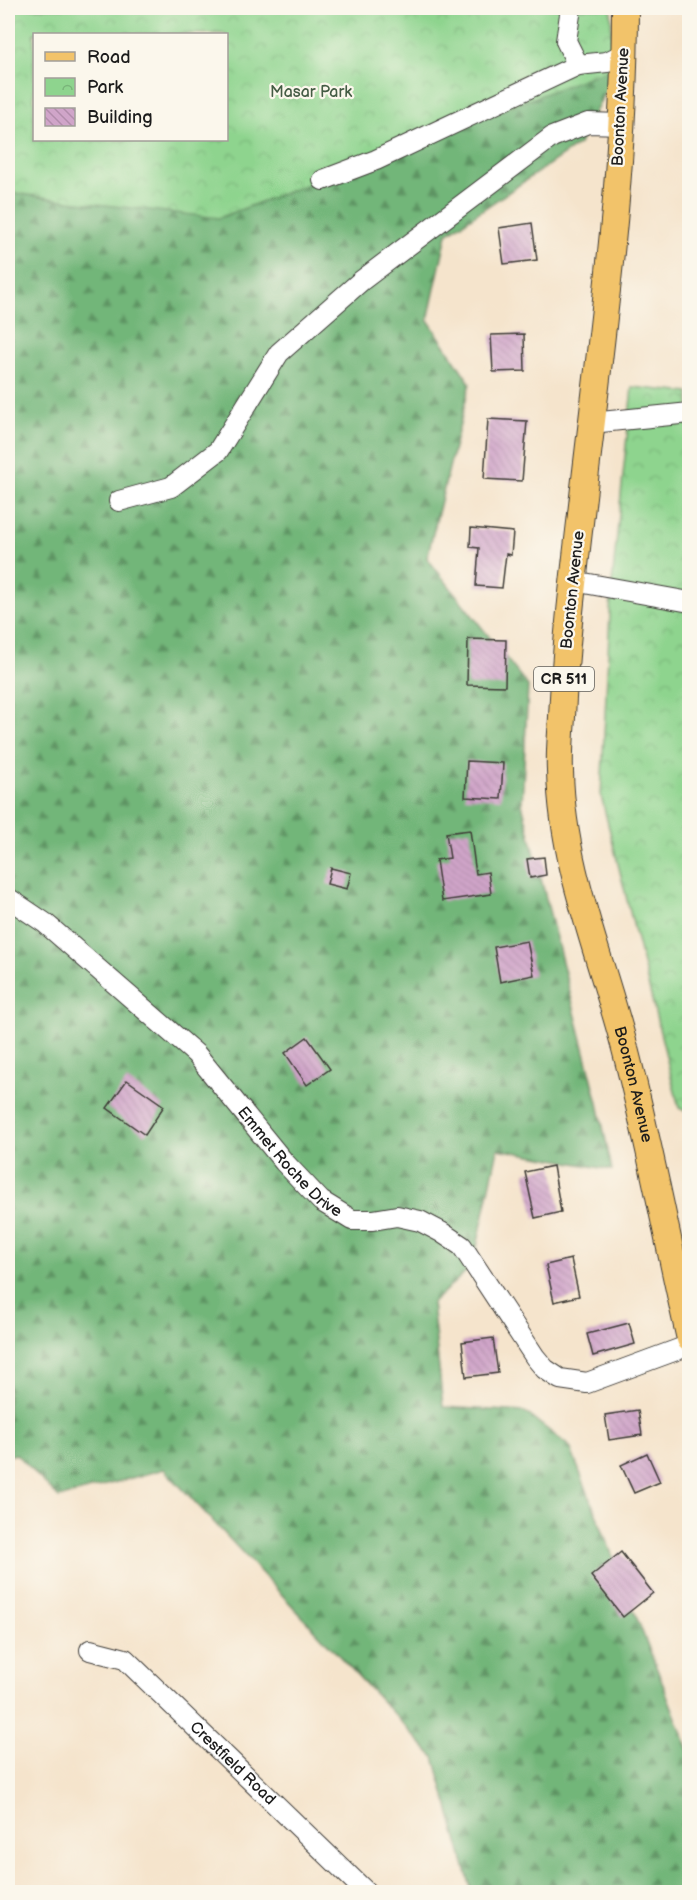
<svg xmlns="http://www.w3.org/2000/svg" width="697" height="1900" font-family="'Balsamiq Sans',sans-serif">
<style>
.forest{fill:url(#forest-firs);stroke:#47694a;stroke-width:1.5}
.park{fill:url(#park-crowns);stroke:#557855;stroke-width:1.5;fill-rule:evenodd}
.building{fill:url(#building-back-hatch)}
.lines{fill:none;stroke-linecap:round;stroke-linejoin:round}
.minor-casing{stroke:#3d3a36;stroke-width:22}
.major-casing{stroke:#3d3a36;stroke-width:28}
.minor{stroke:#fff;stroke-width:20}
.major{stroke:#f2c36a;stroke-width:26}
.labels{text-anchor:middle;dominant-baseline:central;stroke-width:4.5;stroke-linejoin:round;paint-order:stroke}
.shield{fill:#fbf7ec;stroke:#5f5e5a;stroke-width:1.5}
.shield-label{font-size:15px;font-weight:bold;fill:#1c1c1c}
.park-label{font-size:16px;fill:#445c44;stroke:#fbf7ec}
.street-label{font-size:16px;fill:#1c1c1c;stroke:#fbf7ec}
</style>
<defs>
<pattern id="forest-firs" width="22" height="20" patternUnits="userSpaceOnUse" patternTransform="scale(1.5)"><rect width="22" height="20" fill="#72b679"/><path d="M5 1l3.5 6h-7zM16 11l3.5 6h-7z" fill="#5d9362"/></pattern>
<pattern id="park-crowns" width="20" height="18" patternUnits="userSpaceOnUse" patternTransform="scale(1.5)"><rect width="20" height="18" fill="#8ed48e"/><path d="M2 6a3 3 0 1 1 6 0M12 15a3 3 0 1 1 6 0" fill="none" stroke="#7ab57a"/></pattern>
<pattern id="building-back-hatch" width="6" height="6" patternUnits="userSpaceOnUse" patternTransform="scale(1.5)"><rect width="6" height="6" fill="#d0a5c9"/><path d="M-1 5l2 2M0 0l6 6M5-1l2 2" fill="none" stroke="#b28dac"/></pattern>
</defs>
<rect width="100%" height="100%" fill="#fbf7ec"/>
<filter id="ink" filterUnits="userSpaceOnUse"><feTurbulence type="fractalNoise" baseFrequency=".0167" numOctaves="2"/><feDisplacementMap in="SourceGraphic" scale="12" xChannelSelector="R" yChannelSelector="G"/><feConvolveMatrix kernelMatrix="1 2 1 2 8 2 1 2 1" color-interpolation-filters="sRGB"/></filter>
<filter id="wash" filterUnits="userSpaceOnUse"><feTurbulence type="fractalNoise" baseFrequency=".008" numOctaves="4" result="noise"/><feDisplacementMap in="SourceGraphic" scale="24" xChannelSelector="R" yChannelSelector="G"/><feGaussianBlur stdDeviation="1.35" result="paint"/><feColorMatrix in="noise" values="0 0 0 0 0 0 0 0 0 0 0 0 0 0 0 0 0 1.4 0 .05"/><feComposite in="paint" operator="in"/></filter>
<g filter="url(#wash)">
<rect width="100%" height="100%" fill="#f5e4cc"/>
<path class="forest" d="M611,8L613,76L579,144L447,234L428,320L470,383L427,558L528,686L522,804L598,1103L612,1170L498,1149L473,1265L432,1303L443,1407L525,1412L570,1447L689,1751V1892H472L434,1757L164,1469L59,1498L16,1454L8,1456V192L69,201L611,68Z"/>
<g class="park">
<path d="M8,8H611L612,68L219,218L69,201L8,192ZM34,34H226V140H34Z"/>
<path d="M632,387L689,393V1113L679,1108L601,796L611,593Z"/>
</g>
<g id="blocks">
<g class="building">
<path d="M532,223L537,260L504,264L499,228Z"/>
<path d="M524,334L525,371L493,372L491,335Z"/>
<path d="M488,419L527,421L522,481L484,479Z"/>
<path d="M471,528L513,532L511,555L506,554L502,588L476,586L479,548L470,547Z"/>
<path d="M468,639L506,640L505,686L467,685Z"/>
<path d="M467,761L503,763L501,799L465,797Z"/>
<path d="M470,830L476,874L488,872L491,894L442,901L436,860L450,858L446,833Z"/>
<path d="M544,857L546,875L530,878L527,859Z"/>
<path d="M331,868L351,873L347,889L327,884Z"/>
<path d="M527,941L534,975L500,982L494,947Z"/>
<path d="M307,1037L330,1069L307,1085L285,1053Z"/>
<path d="M127,1080L164,1106L145,1135L107,1108Z"/>
<path d="M553,1166L561,1212L535,1218L525,1172Z"/>
<path d="M571,1259L579,1296L554,1302L546,1265Z"/>
<path d="M629,1323L635,1344L593,1356L587,1334Z"/>
<path d="M493,1338L498,1373L466,1377L462,1342Z"/>
<path d="M638,1410L642,1435L609,1440L605,1415Z"/>
<path d="M647,1453L660,1482L634,1493L621,1465Z"/>
<path d="M621,1552L653,1593L623,1617L591,1576Z"/>
</g>
</g>
</g>
<g filter="url(#ink)">
<use href="#blocks" fill-opacity="0" stroke="#3d3a36" stroke-width="1.5"/>
<g class="lines">
<defs>
<g id="minor">
<path d="M571,8L566,41L578,65L607,62L625,53"/>
<path d="M323,180L376,160L578,65"/>
<path d="M591,423L690,413"/>
<path d="M119,501L171,487L218,451L279,353L361,281L552,137L588,123L621,124"/>
<path d="M573,581L690,602"/>
<path id="s1" d="M8,898L45,923L196,1054L284,1162L321,1201L352,1220H373L397,1216L420,1221L441,1232L462,1246L535,1357L545,1369L560,1379L587,1383L690,1345"/>
<path id="s2" d="M90,1650L125,1659L366,1892"/>
</g>
<g id="major">
<path id="s3" d="M625,8C625,177 600,346 581,514C573,582 565,649 562,717C561,735 559,753 560,771C562,865 599,951 623,1041C649,1139 667,1240 690,1339"/>
</g>
</defs>
<use href="#minor" class="minor-casing"/>
<use href="#major" class="major-casing"/>
<use href="#minor" class="minor"/>
<use href="#major" class="major"/>
</g>
</g>
<g class="labels">
<rect class="shield" x="534" y="667" width="60" height="24" rx="4.5"/>
<g class="shield-label">
<text x="564" y="679">CR 511</text>
</g>
<g class="park-label">
<text x="311" y="92">Masar Park</text>
</g>
<g class="street-label">
<text transform="translate(621 107) rotate(-87)">Boonton Avenue</text>
<text transform="translate(573 590) rotate(-84)">Boonton Avenue</text>
<text stroke="none"><textPath href="#s3" startOffset="1089">Boonton Avenue</textPath></text>
<text stroke="none"><textPath href="#s1" startOffset="388">Emmet Roche Drive</textPath></text>
<text stroke="none"><textPath href="#s2" startOffset="186">Crestfield Road</textPath></text>
</g>
</g>
<rect width="697" height="1900" fill="none" stroke="#fbf7ec" stroke-width="30"/>
<rect x="33" y="33" width="195" height="108" fill="#fbf7ec" stroke="#a29f99" stroke-width="1.5"/>
<rect x="45" y="52" width="30" height="9" fill="#f2c36a" stroke="#a29f99" stroke-width="1.5"/>
<text x="87" y="63" font-size="18" fill="#1c1c1c">Road</text>
<rect x="45" y="78" width="30" height="18" fill="url(#park-crowns)" stroke="#a29f99" stroke-width="1.5"/>
<text x="87" y="93" font-size="18" fill="#1c1c1c">Park</text>
<rect x="45" y="108" width="30" height="18" fill="url(#building-back-hatch)" stroke="#a29f99" stroke-width="1.5"/>
<text x="87" y="123" font-size="18" fill="#1c1c1c">Building</text>
</svg>
